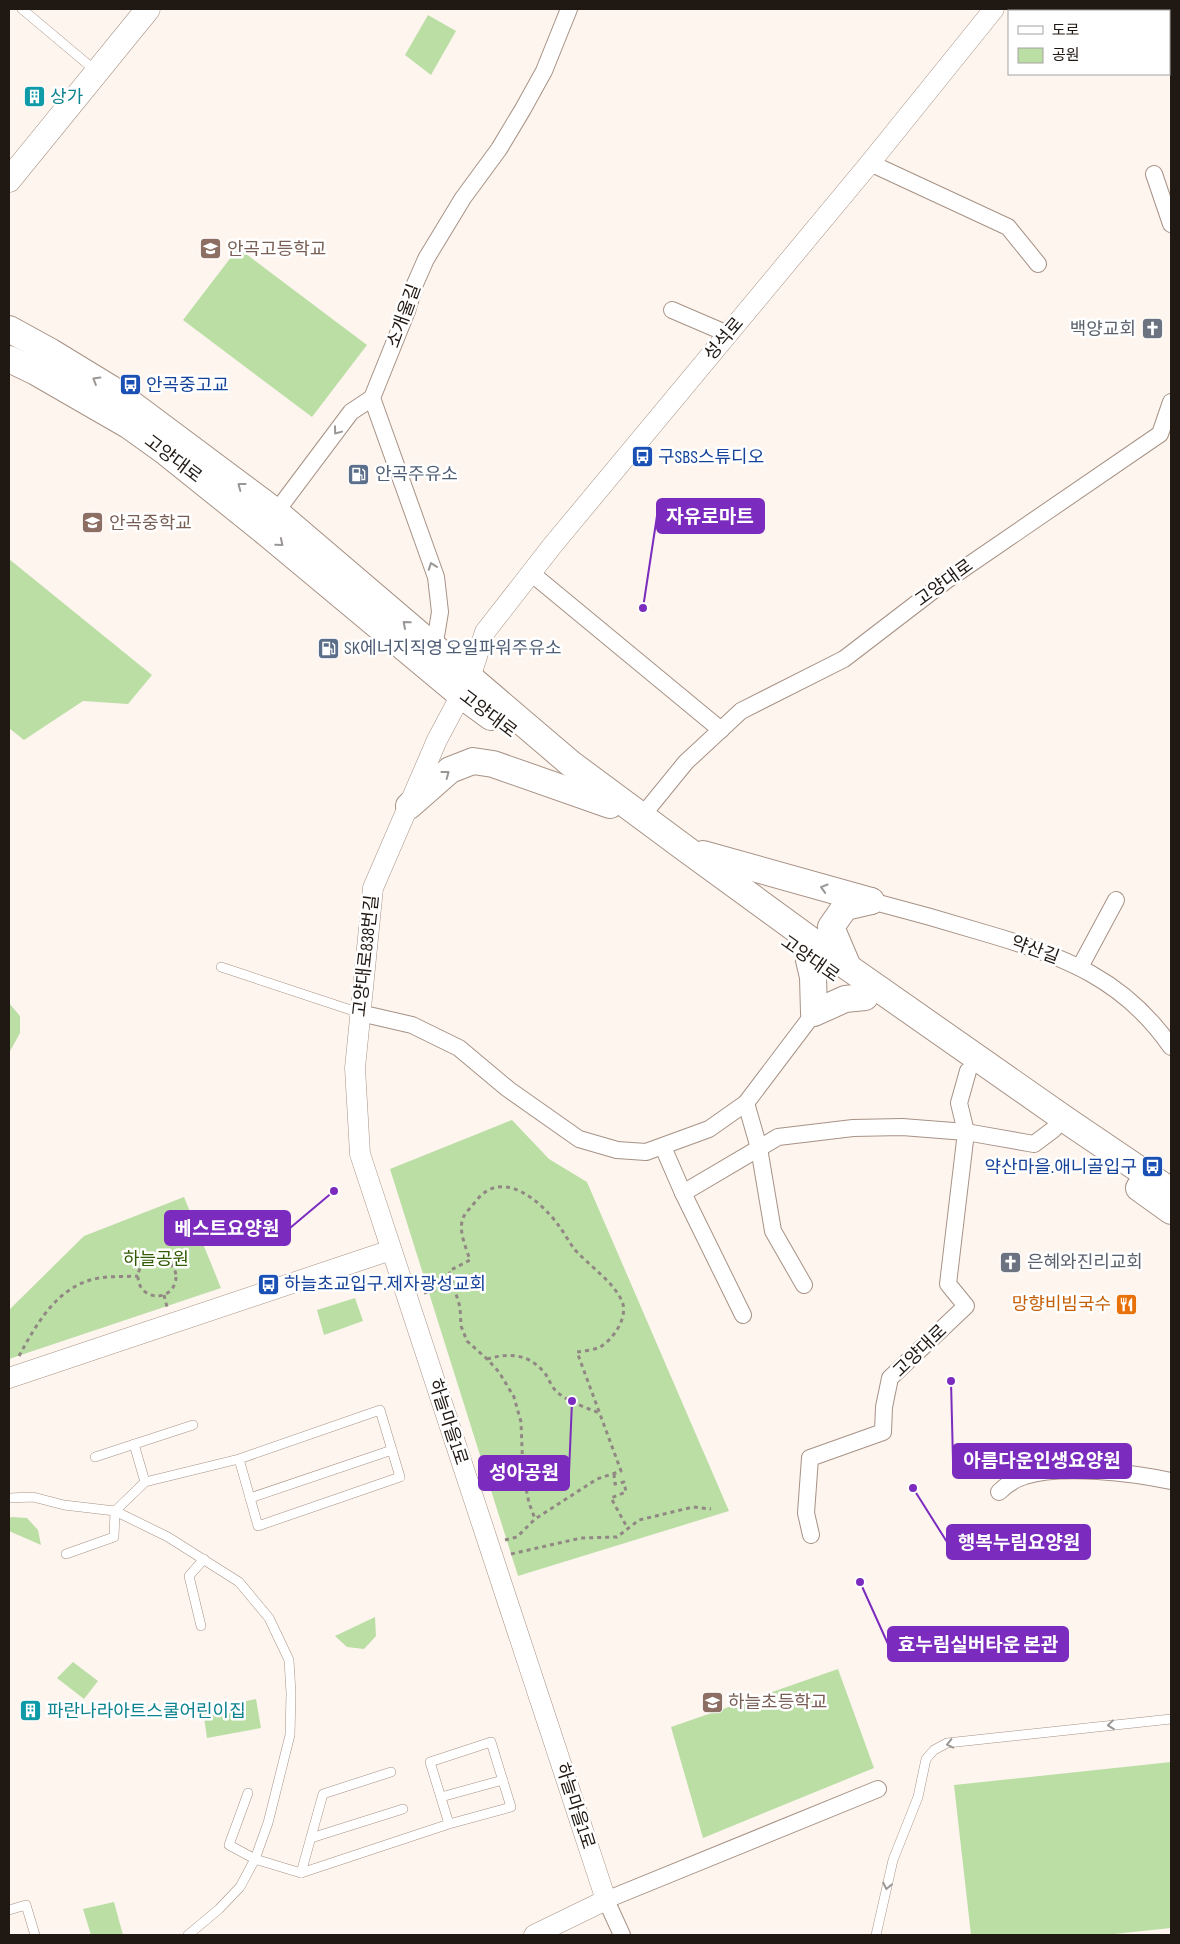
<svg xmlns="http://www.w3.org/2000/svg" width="1180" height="1944" font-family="'Sofia Sans Condensed','Noto Sans KR',sans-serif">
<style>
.green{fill:#bbdea5}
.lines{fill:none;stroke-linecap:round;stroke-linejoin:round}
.service-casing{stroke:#a79285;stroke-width:10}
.minor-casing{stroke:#a79285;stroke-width:18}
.tertiary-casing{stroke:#a79285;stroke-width:21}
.secondary-casing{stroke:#a79285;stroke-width:25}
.primary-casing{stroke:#a79285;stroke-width:28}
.path{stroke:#918883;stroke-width:3;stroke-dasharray:4 4;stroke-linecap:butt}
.service{stroke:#fff;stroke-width:9}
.minor{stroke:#fff;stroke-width:16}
.tertiary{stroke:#fff;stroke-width:20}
.secondary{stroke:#fff;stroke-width:24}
.primary{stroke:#fff;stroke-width:26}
.oneway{stroke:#9b9795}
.labels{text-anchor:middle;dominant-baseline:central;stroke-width:5;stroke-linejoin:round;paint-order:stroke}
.culture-label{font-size:18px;fill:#0d838f;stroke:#fff;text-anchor:start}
.education-label{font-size:18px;fill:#785e54;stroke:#fff;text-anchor:start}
.street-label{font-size:18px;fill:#201813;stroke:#fff}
.worship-label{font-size:18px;fill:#5b616d;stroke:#fff;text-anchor:end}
.transit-label{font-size:18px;fill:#164399;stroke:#fff;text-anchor:start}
.service-label{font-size:18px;fill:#4e5e75;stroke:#fff;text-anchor:start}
.park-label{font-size:18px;fill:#315b02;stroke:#fff}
.food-label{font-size:18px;fill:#c56008;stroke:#fff;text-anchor:end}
.leader{fill:none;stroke:#7b2cbf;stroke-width:2}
.callout-dot{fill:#7b2cbf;stroke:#fff;stroke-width:2}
.callout{fill:#7b2cbf;stroke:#7b2cbf;stroke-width:2}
.callout-label{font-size:19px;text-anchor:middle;font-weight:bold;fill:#fff}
</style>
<rect width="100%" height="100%" fill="#fef5ef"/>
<g class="green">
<path d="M428,15L456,31L431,75L405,55Z"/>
<path d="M238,248L367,345L312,417L183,320Z"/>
<path d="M9,559L152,675L128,704L83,701L24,740L9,728Z"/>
<path d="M9,1003L20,1016V1033L9,1053Z"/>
<path d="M512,1120L549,1159L587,1182L729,1511L518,1576L390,1169Z"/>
<path d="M184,1197L221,1288L9,1359V1310L84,1236Z"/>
<path d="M355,1298L363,1321L324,1335L317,1310Z"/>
<path d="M11,1517L27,1518L38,1530L41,1545L9,1531V1519Z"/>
<path d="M375,1617L376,1636L364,1649L347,1647L335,1636Z"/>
<path d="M73,1662L98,1681L84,1699L57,1678Z"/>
<path d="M838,1669L874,1768L703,1838L671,1727Z"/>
<path d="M256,1699L261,1728L207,1738L203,1710Z"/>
<path d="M1171,1762V1928L1105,1935H971L954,1785Z"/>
<path d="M114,1902L123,1935H91L83,1909Z"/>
</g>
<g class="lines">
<defs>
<g id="service">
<path d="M22,9L97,72"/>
<path d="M221,967L360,1013"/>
<path d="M134,1444L145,1482"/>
<path d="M95,1457L193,1425"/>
<path d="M9,1498L33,1497L64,1505L115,1511L168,1537L239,1582L269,1618L289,1660L291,1693L290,1735L268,1823L255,1859L240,1887L219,1909L188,1935"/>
<path d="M250,1498L392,1450"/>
<path d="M66,1554L114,1537L115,1511L145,1482L239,1459L380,1410L400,1477L258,1526L239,1459"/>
<path d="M201,1626L189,1576L204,1559"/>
<path d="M248,1793L229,1845L255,1859L301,1873L449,1824L511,1807L491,1742L430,1762L449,1824"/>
<path d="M441,1797L503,1780"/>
<path d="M311,1838L403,1809"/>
<path d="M301,1873L323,1794L391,1772"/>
<path d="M9,1910L26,1905L35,1935"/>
<path d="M876,1935L893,1860L918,1797L926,1759L934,1750L947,1743L1171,1719"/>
</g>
<g id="minor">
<path d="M1159,9L1161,11"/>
<path d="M870,163L1008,227L1038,264"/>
<path d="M1154,174L1171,224"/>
<path d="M672,310L728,334"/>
<path d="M276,512L351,412L372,398"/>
<path d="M531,573L721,730"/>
<path d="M434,648L440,612L436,577L372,398L407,311L415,284L426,259L463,198L499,149L523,109L544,71L569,9"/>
<path d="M642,816L686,762L741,711L844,659L947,580L1160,434L1171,402"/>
<path d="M871,901C910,911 949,922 988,934C1064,956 1125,980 1171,1047"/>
<path d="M1080,967L1116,900"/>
<path d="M360,1013L412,1025L459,1048L508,1089L579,1139L617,1150L646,1152L709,1129L746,1103L814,1013"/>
<path d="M746,1103L759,1148L773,1231L804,1285"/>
<path d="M663,1147L683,1193"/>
<path d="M743,1315L683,1193L778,1137L853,1128L902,1127L966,1132L1034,1144L1054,1129"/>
<path d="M999,1492C1007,1484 1015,1479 1025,1476C1062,1464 1133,1473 1171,1481"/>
<path d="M811,1535L806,1513L810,1458L883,1432L884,1407L890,1378L966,1306L948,1284L966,1132L959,1103L968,1071"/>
<path d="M622,1935L606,1900L878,1789"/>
</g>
<g id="tertiary">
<path d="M9,1378L391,1250"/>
<path d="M534,1935L606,1900L360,1154L355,1068L373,888L437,740L470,678L485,632L552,546L870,163L994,9"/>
</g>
<path id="secondary" d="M9,180L148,9"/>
<g id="primary">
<path d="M9,329L51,352L110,388L276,512L570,763L686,849L849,968L1066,1120L1171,1191"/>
<path d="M9,359L36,372L128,425L167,453L269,535L461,695L491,717"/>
<path d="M409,806L450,770L473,761L493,764L610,805"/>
<path d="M703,854L871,901"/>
<path d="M809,960L813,977L814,1013L845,999L865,997"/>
<path d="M848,967L831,927L845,907L871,901"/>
<path d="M1139,1188L1171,1211"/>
</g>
</defs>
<use href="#service" class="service-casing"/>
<use href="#minor" class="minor-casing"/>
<use href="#tertiary" class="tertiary-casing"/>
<use href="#secondary" class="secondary-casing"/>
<use href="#primary" class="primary-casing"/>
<g class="path">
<circle cx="157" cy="1277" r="19"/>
<path d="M424,1293L455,1285"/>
<path d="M164,1295L167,1307"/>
<path d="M19,1356C37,1323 58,1285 99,1278C111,1276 125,1277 138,1276"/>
<path d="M487,1359C509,1353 527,1353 544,1372C549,1378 551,1387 557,1392C568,1402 585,1407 599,1413"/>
<path d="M614,1474L615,1484L624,1482L626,1492L611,1498L628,1529"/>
<path d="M505,1540L517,1537L535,1519L597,1479L621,1471L577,1352C584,1351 594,1350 600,1347C614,1339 630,1315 621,1299C611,1280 591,1267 576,1251C570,1244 565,1234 559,1226C541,1201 502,1167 476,1201C472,1206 467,1211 464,1216C457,1229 466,1247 470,1260L449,1271L460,1307L461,1326L467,1341L487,1359L499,1372L514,1397L521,1422L523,1474L529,1503L535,1519"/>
<path d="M511,1554L581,1538L617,1537L639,1520L693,1507L711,1509"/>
</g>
<use href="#service" class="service"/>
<use href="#minor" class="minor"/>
<use href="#tertiary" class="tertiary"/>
<use href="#secondary" class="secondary"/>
<use href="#primary" class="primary"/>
</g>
<defs><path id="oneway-chevron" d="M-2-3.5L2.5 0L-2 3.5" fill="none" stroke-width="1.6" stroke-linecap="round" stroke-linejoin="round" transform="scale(1.25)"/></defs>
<g class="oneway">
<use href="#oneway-chevron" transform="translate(96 380) rotate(-149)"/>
<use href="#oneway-chevron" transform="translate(337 431) rotate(127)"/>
<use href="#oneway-chevron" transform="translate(241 486) rotate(-143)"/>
<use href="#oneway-chevron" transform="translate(280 543) rotate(40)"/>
<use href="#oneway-chevron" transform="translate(432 566) rotate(-110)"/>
<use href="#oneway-chevron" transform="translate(406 624) rotate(-139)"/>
<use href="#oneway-chevron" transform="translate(446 774) rotate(-37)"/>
<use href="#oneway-chevron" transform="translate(824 888) rotate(-164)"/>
<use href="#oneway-chevron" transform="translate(1111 1725) rotate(174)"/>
<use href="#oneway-chevron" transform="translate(950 1744) rotate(167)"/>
<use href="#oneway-chevron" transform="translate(887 1886) rotate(102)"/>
</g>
<defs>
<symbol id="building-square" viewBox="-11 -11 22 22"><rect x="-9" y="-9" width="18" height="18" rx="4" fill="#0f9aa8" stroke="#fff"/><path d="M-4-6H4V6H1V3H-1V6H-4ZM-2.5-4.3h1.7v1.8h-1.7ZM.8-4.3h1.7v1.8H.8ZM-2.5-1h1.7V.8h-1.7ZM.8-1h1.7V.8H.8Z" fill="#fff"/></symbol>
<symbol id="school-square" viewBox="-11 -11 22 22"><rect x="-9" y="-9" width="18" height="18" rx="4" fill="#8d6e63" stroke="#fff"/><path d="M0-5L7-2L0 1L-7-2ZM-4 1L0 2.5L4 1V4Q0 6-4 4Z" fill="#fff"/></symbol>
<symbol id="church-square" viewBox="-11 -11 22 22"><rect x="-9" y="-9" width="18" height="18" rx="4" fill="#6b7280" stroke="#fff"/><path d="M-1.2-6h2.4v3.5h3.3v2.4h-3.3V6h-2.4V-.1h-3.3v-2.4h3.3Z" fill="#fff"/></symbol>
<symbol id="bus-square" viewBox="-11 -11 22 22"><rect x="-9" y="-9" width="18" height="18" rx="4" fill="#1a4fb4" stroke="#fff"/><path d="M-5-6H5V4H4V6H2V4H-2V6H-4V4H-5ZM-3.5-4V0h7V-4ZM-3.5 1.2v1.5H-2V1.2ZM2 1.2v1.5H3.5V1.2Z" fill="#fff"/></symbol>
<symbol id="fuel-square" viewBox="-11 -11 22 22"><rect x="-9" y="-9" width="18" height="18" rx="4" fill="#5c6f8a" stroke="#fff"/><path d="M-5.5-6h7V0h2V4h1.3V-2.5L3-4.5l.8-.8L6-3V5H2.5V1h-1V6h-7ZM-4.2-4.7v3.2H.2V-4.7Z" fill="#fff"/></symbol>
<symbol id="restaurant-square" viewBox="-11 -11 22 22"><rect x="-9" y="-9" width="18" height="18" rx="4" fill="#e8710a" stroke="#fff"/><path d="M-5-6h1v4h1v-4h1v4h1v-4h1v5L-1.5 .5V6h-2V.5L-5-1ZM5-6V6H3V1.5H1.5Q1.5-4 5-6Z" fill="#fff"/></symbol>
</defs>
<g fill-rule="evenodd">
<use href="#building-square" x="22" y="84" width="25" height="25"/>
<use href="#school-square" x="198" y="236" width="25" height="25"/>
<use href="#church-square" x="1140" y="316" width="25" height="25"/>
<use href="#bus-square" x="118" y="372" width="25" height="25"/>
<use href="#bus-square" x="630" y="444" width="25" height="25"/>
<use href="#fuel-square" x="346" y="462" width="25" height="25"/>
<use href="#school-square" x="80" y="510" width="25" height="25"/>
<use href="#fuel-square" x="316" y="636" width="25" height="25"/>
<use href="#bus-square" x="1140" y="1154" width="25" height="25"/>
<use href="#church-square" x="998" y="1250" width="25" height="25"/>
<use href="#bus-square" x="256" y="1272" width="25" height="25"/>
<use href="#restaurant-square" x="1114" y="1292" width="25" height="25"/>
<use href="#school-square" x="700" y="1690" width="25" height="25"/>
<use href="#building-square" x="18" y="1698" width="25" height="25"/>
</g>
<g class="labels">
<g class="culture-label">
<text x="50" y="97">상가</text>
<text x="47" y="1711">파란나라아트스쿨어린이집</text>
</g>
<g class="education-label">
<text x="227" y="249">안곡고등학교</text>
<text x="109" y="523">안곡중학교</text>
<text x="728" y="1702">하늘초등학교</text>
</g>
<g class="street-label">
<text transform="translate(404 316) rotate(-70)">소개울길</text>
<text transform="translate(724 339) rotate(-50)">성석로</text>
<text transform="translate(173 459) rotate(37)">고양대로</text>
<text transform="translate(944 583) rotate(-36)">고양대로</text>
<text transform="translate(488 714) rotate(37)">고양대로</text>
<text transform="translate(1035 950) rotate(20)">약산길</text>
<text transform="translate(366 956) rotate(-84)">고양대로838번길</text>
<text transform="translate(810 959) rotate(35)">고양대로</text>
<text transform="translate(920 1351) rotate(-44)">고양대로</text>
<text transform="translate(448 1422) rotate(72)">하늘마을1로</text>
<text transform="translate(575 1806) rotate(72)">하늘마을1로</text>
</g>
<g class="worship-label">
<text x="1136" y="329">백양교회</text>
<text x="1027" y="1262" text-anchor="start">은혜와진리교회</text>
</g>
<g class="transit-label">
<text x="146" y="385">안곡중고교</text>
<text x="658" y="457">구SBS스튜디오</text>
<text x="1137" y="1167" text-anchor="end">약산마을.애니골입구</text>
<text x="284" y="1284">하늘초교입구.제자광성교회</text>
</g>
<g class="service-label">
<text x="375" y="474">안곡주유소</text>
<text x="344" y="648">SK에너지직영 오일파워주유소</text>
</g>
<g class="park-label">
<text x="156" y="1259">하늘공원</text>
</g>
<g class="food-label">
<text x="1111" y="1304">망향비빔국수</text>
</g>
</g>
<path class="leader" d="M643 608L657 516M334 1191L290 1228M951 1381L953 1461M572 1401L569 1473M913 1488L947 1542M860 1582L888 1644"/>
<g class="callout-dot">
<circle cx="643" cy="608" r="5"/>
<circle cx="334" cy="1191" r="5"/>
<circle cx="951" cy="1381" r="5"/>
<circle cx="572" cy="1401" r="5"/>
<circle cx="913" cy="1488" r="5"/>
<circle cx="860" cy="1582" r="5"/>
</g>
<g class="callout">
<rect x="657" y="499" width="107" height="34" rx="5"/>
<rect x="165" y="1211" width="125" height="34" rx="5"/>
<rect x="953" y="1444" width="178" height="34" rx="5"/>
<rect x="479" y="1456" width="90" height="34" rx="5"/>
<rect x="947" y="1525" width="143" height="34" rx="5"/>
<rect x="888" y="1627" width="180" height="34" rx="5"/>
</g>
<g class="callout-label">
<text x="710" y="523">자유로마트</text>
<text x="227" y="1235">베스트요양원</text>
<text x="1042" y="1467">아름다운인생요양원</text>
<text x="524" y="1479">성아공원</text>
<text x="1019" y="1549">행복누림요양원</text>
<text x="978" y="1651">효누림실버타운 본관</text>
</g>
<rect width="1180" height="1944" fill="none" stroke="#201813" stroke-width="20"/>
<rect x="1008" y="10" width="162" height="65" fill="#ffffff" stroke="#a6a3a1"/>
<rect x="1018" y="26" width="25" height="8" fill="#ffffff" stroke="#a6a3a1"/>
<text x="1052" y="35" font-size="15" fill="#201813">도로</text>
<rect x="1018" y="48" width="25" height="15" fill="#bbdea5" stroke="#a6a3a1"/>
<text x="1052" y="60" font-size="15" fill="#201813">공원</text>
</svg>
